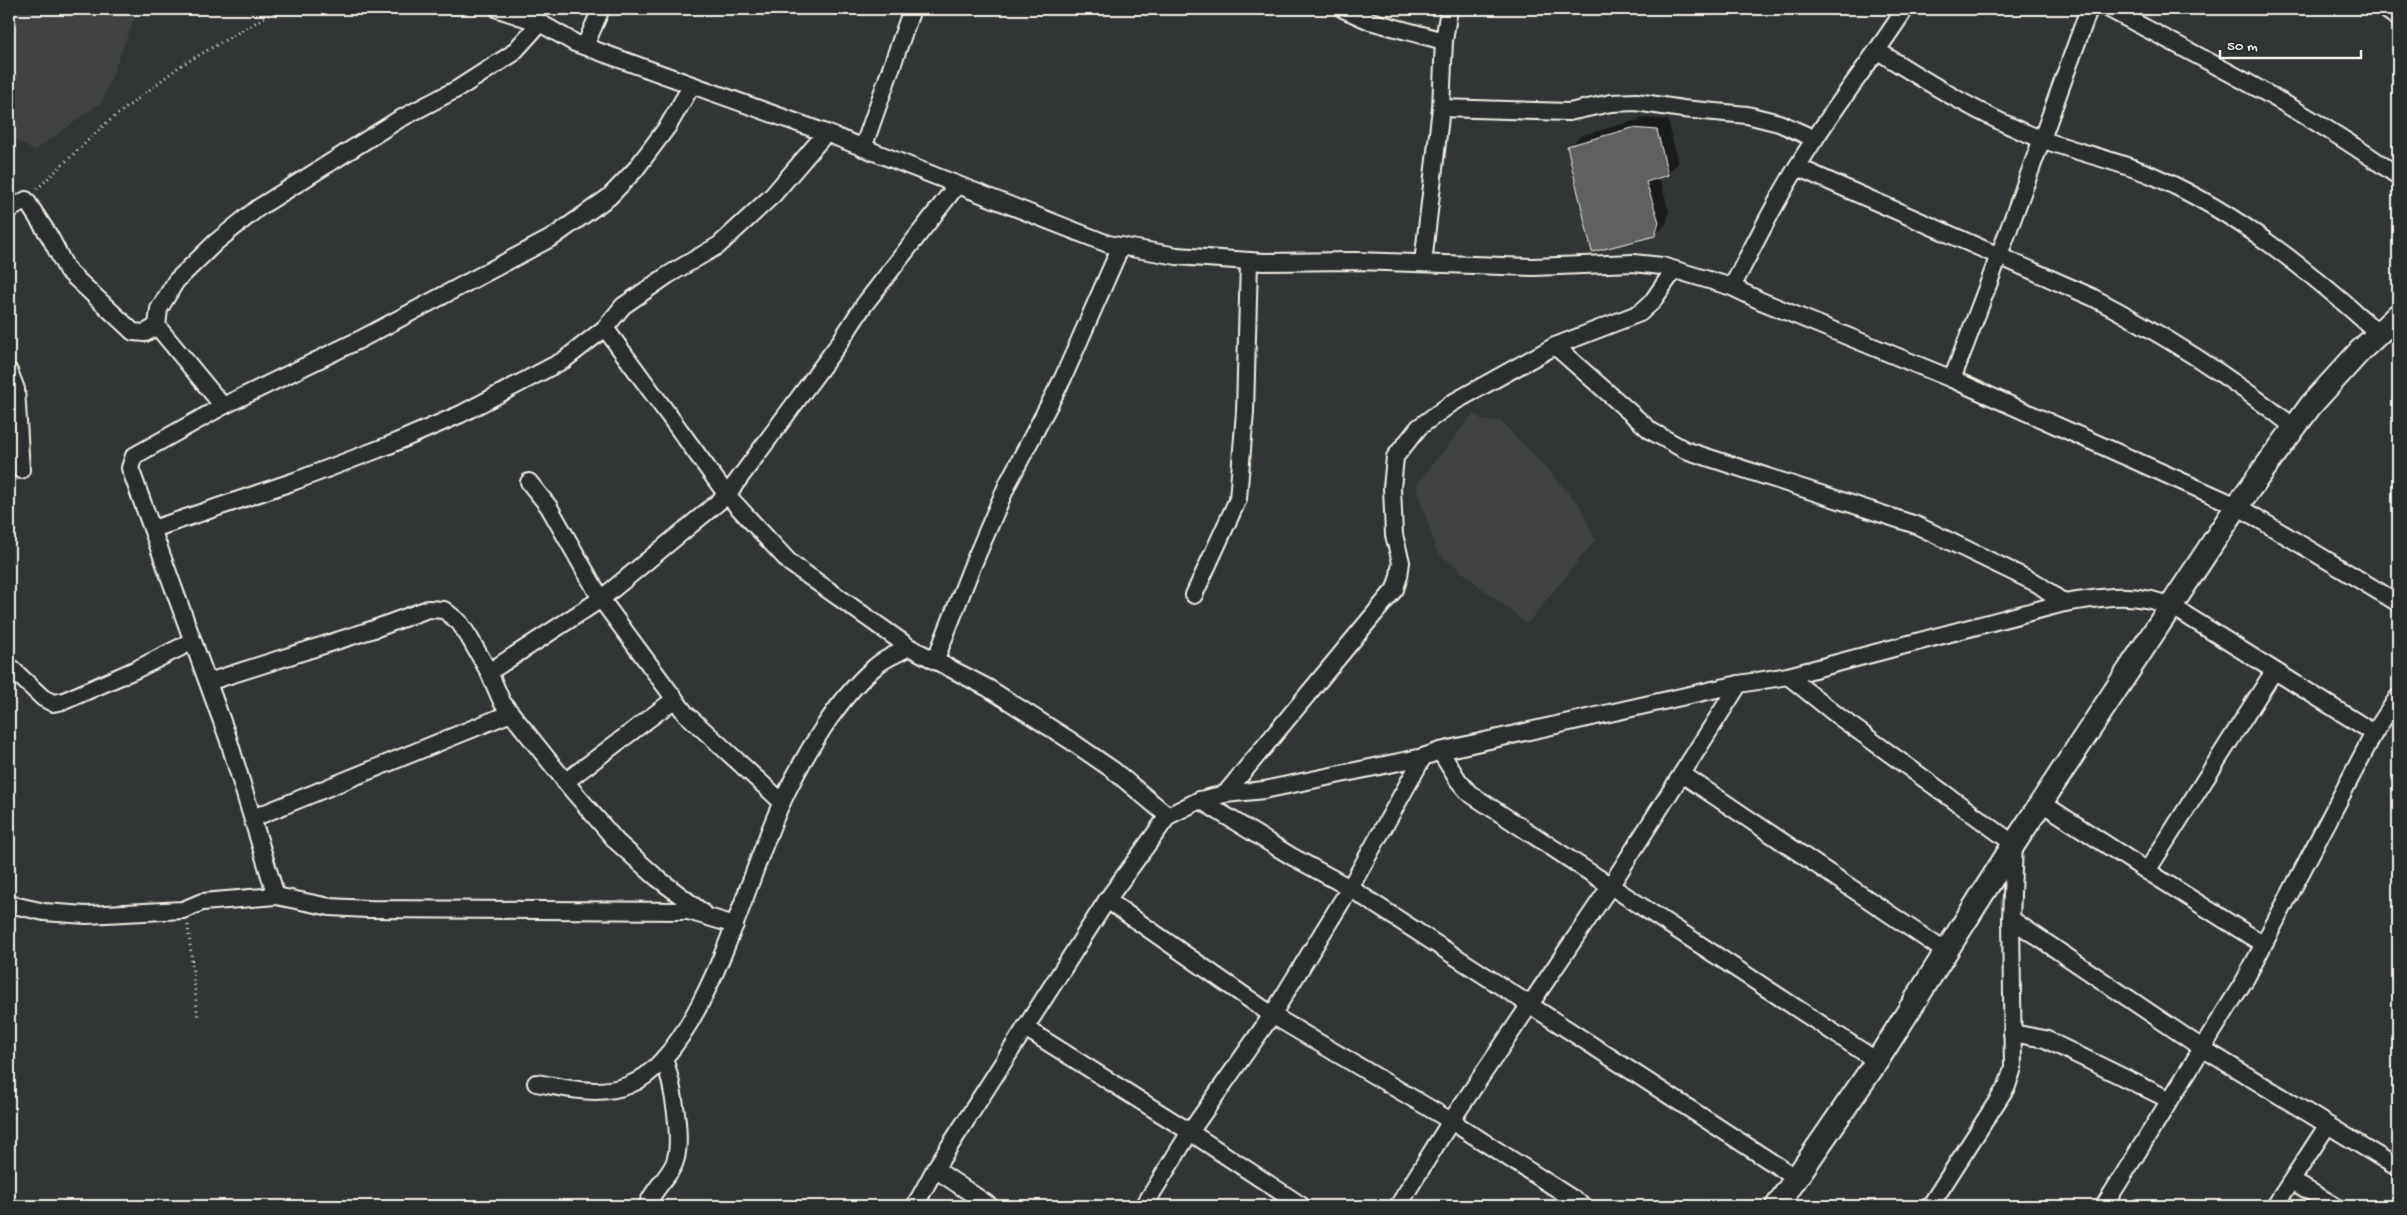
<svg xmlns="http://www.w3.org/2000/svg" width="2407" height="1215" font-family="'Gochi Hand',sans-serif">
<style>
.built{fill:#404242}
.shadow{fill:#0007}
.building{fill:#5f605f;stroke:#f4f1e8}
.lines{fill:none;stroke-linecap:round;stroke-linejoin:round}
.minor-casing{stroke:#f4f1e8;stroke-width:20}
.secondary-casing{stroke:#f4f1e8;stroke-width:26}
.path{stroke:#f4f1e8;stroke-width:3;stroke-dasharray:1 4;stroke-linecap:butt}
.minor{stroke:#2a2d2e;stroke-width:16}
.secondary{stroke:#2a2d2e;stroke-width:22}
</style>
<rect width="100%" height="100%" fill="#323535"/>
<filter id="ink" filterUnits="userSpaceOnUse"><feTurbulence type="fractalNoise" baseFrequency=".02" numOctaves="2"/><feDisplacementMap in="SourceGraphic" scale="10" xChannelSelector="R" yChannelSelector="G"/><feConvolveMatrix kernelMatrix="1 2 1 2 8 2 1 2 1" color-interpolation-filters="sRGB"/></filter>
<g filter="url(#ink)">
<g class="built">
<path d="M9,9H138L102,102L34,151L9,136Z"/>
<path d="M1474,413L1483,421H1501L1580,505L1595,540L1527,624L1437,552L1416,485Z"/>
</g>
<g class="shadow">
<path d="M1644,118L1668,120L1678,163L1667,174L1659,176L1669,211L1666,224L1655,235L1569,147L1580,136Z"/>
<path d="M2398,750V802L2394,801Z"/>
</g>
<path class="building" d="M1632,128L1657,130L1668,175L1646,182L1659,222L1655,236L1592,252L1567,146Z"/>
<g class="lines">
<defs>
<g id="minor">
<path d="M498,9L540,23L575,43L826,133L1108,244L1177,256L1264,262L1356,261L1533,267L1633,263L1662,266L1732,287L1761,301L1952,379L2237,506L2398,603"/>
<path d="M1343,9L1370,21L1444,41"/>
<path d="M2109,9C2208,61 2307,111 2398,176"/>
<path d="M2385,9L2398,18"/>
<path d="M585,46L601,9"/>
<path d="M1878,51C1930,84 1983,117 2041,139C2079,153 2119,161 2156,177C2238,213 2313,274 2379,334"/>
<path d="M1441,108L1569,112L1611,103L1636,102L1683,109L1747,115L1779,123L1815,139"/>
<path d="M863,148L912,9"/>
<path d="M1797,167L2092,297C2163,334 2232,378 2295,428"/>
<path d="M9,210L26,200L50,237L67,270L133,332L145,333L157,326"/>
<path d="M1423,263L1441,108L1444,41L1449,9"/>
<path d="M1732,287C1758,237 1783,187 1814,140C1843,96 1876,54 1905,9"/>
<path d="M605,328L727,495L790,563L909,647L988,688L1071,741L1113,770L1168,816"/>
<path d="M1555,346L1651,431L1685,450L1916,525L2038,584L2064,603"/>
<path d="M9,371L16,389L21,470"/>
<path d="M1952,379C2000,257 2044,133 2089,9"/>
<path d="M223,406L157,326L159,309L176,281L216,242L258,208L398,120L459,88L512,54L540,23"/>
<path d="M529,482L549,507L601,599L685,713L782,802"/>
<path d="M153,529L295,481L387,446L461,414L564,360L605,328L623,306L668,275L719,245L773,195L826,133"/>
<path d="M1194,595L1238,499L1245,412L1249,261"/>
<path d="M935,661L971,569L1008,483L1063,378L1121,246"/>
<path d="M9,666L43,698L53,703L64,701L137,669L193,641"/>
<path d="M489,672L601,599L727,495L838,345L864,305L957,185"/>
<path d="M1788,676L1838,716L2014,844L2011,919L2013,1068L2007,1086L1930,1206"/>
<path d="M208,682L374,629L428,609L444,610L459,622L469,637L489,672L502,702L573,791L617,842L656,877L702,912"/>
<path d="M1440,751L1458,780L1469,793L1877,1061"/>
<path d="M1682,774L1946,952"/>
<path d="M565,782L675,699"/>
<path d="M1225,794L1395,589L1399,576L1401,562L1394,535L1392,488L1395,457L1419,427L1452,403L1555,346L1640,313L1652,302L1674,270"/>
<path d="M1200,800L1291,856L1350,888L1796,1178"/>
<path d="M2042,803L2147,871L2274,671"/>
<path d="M253,818L511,713"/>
<path d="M2147,871L2263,944"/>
<path d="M276,896L228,738L130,468L134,456L223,406L361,339L553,237L609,197L635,170L668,126L692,85"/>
<path d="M1107,900L1272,1015L1451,1121L1584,1206"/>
<path d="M9,904L44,912L86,915L183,910L202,902L276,896L330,907L367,909L688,911L735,925"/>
<path d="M2011,919L2202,1048L2398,1168"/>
<path d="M1025,1028L1190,1132L1302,1206"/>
<path d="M2012,1033L2045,1039L2170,1100"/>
<path d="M536,1083C567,1088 598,1097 629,1085C704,1055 748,873 782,802C804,755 837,699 876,666C885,658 899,653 909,647"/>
<path d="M935,1169L990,1206"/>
<path d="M2292,1181L2335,1206"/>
<path d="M647,1206C655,1186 666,1181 674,1164C684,1141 672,1082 664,1058"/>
<path d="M915,1206L935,1169L1107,900L1168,816L1200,800L1225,794L1264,790L1423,757L1440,751L1739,684L1788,676L2064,603C2104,597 2134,591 2173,607L2374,733"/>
<path d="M1144,1206L1190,1132L1272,1015L1350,888L1423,757"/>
<path d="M1398,1206L1451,1121L1611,885L1739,684"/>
<path d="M2104,1206L2246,978L2374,733L2398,697"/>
<path d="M2275,1206L2327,1126"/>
</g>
<path id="secondary" d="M1777,1206L1877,1061L2014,844L2237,506L2311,405L2360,351L2398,315"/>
</defs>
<use href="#minor" class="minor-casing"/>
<use href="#secondary" class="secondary-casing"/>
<g class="path">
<path d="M37,189L104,125L180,66L279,9"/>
<path d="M188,925L198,1019"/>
</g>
<use href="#minor" class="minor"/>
<use href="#secondary" class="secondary"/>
</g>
</g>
<rect width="2407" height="1215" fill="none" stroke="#2a2d2e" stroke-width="30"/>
<rect x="15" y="15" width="2377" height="1185" fill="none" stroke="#f4f1e8" stroke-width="2" filter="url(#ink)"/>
<path d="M2220 50v8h141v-8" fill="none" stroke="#f4f1e8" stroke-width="2.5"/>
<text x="2227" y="50" font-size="15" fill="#f4f1e8" stroke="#2a2d2e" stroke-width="4" paint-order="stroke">50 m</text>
</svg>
